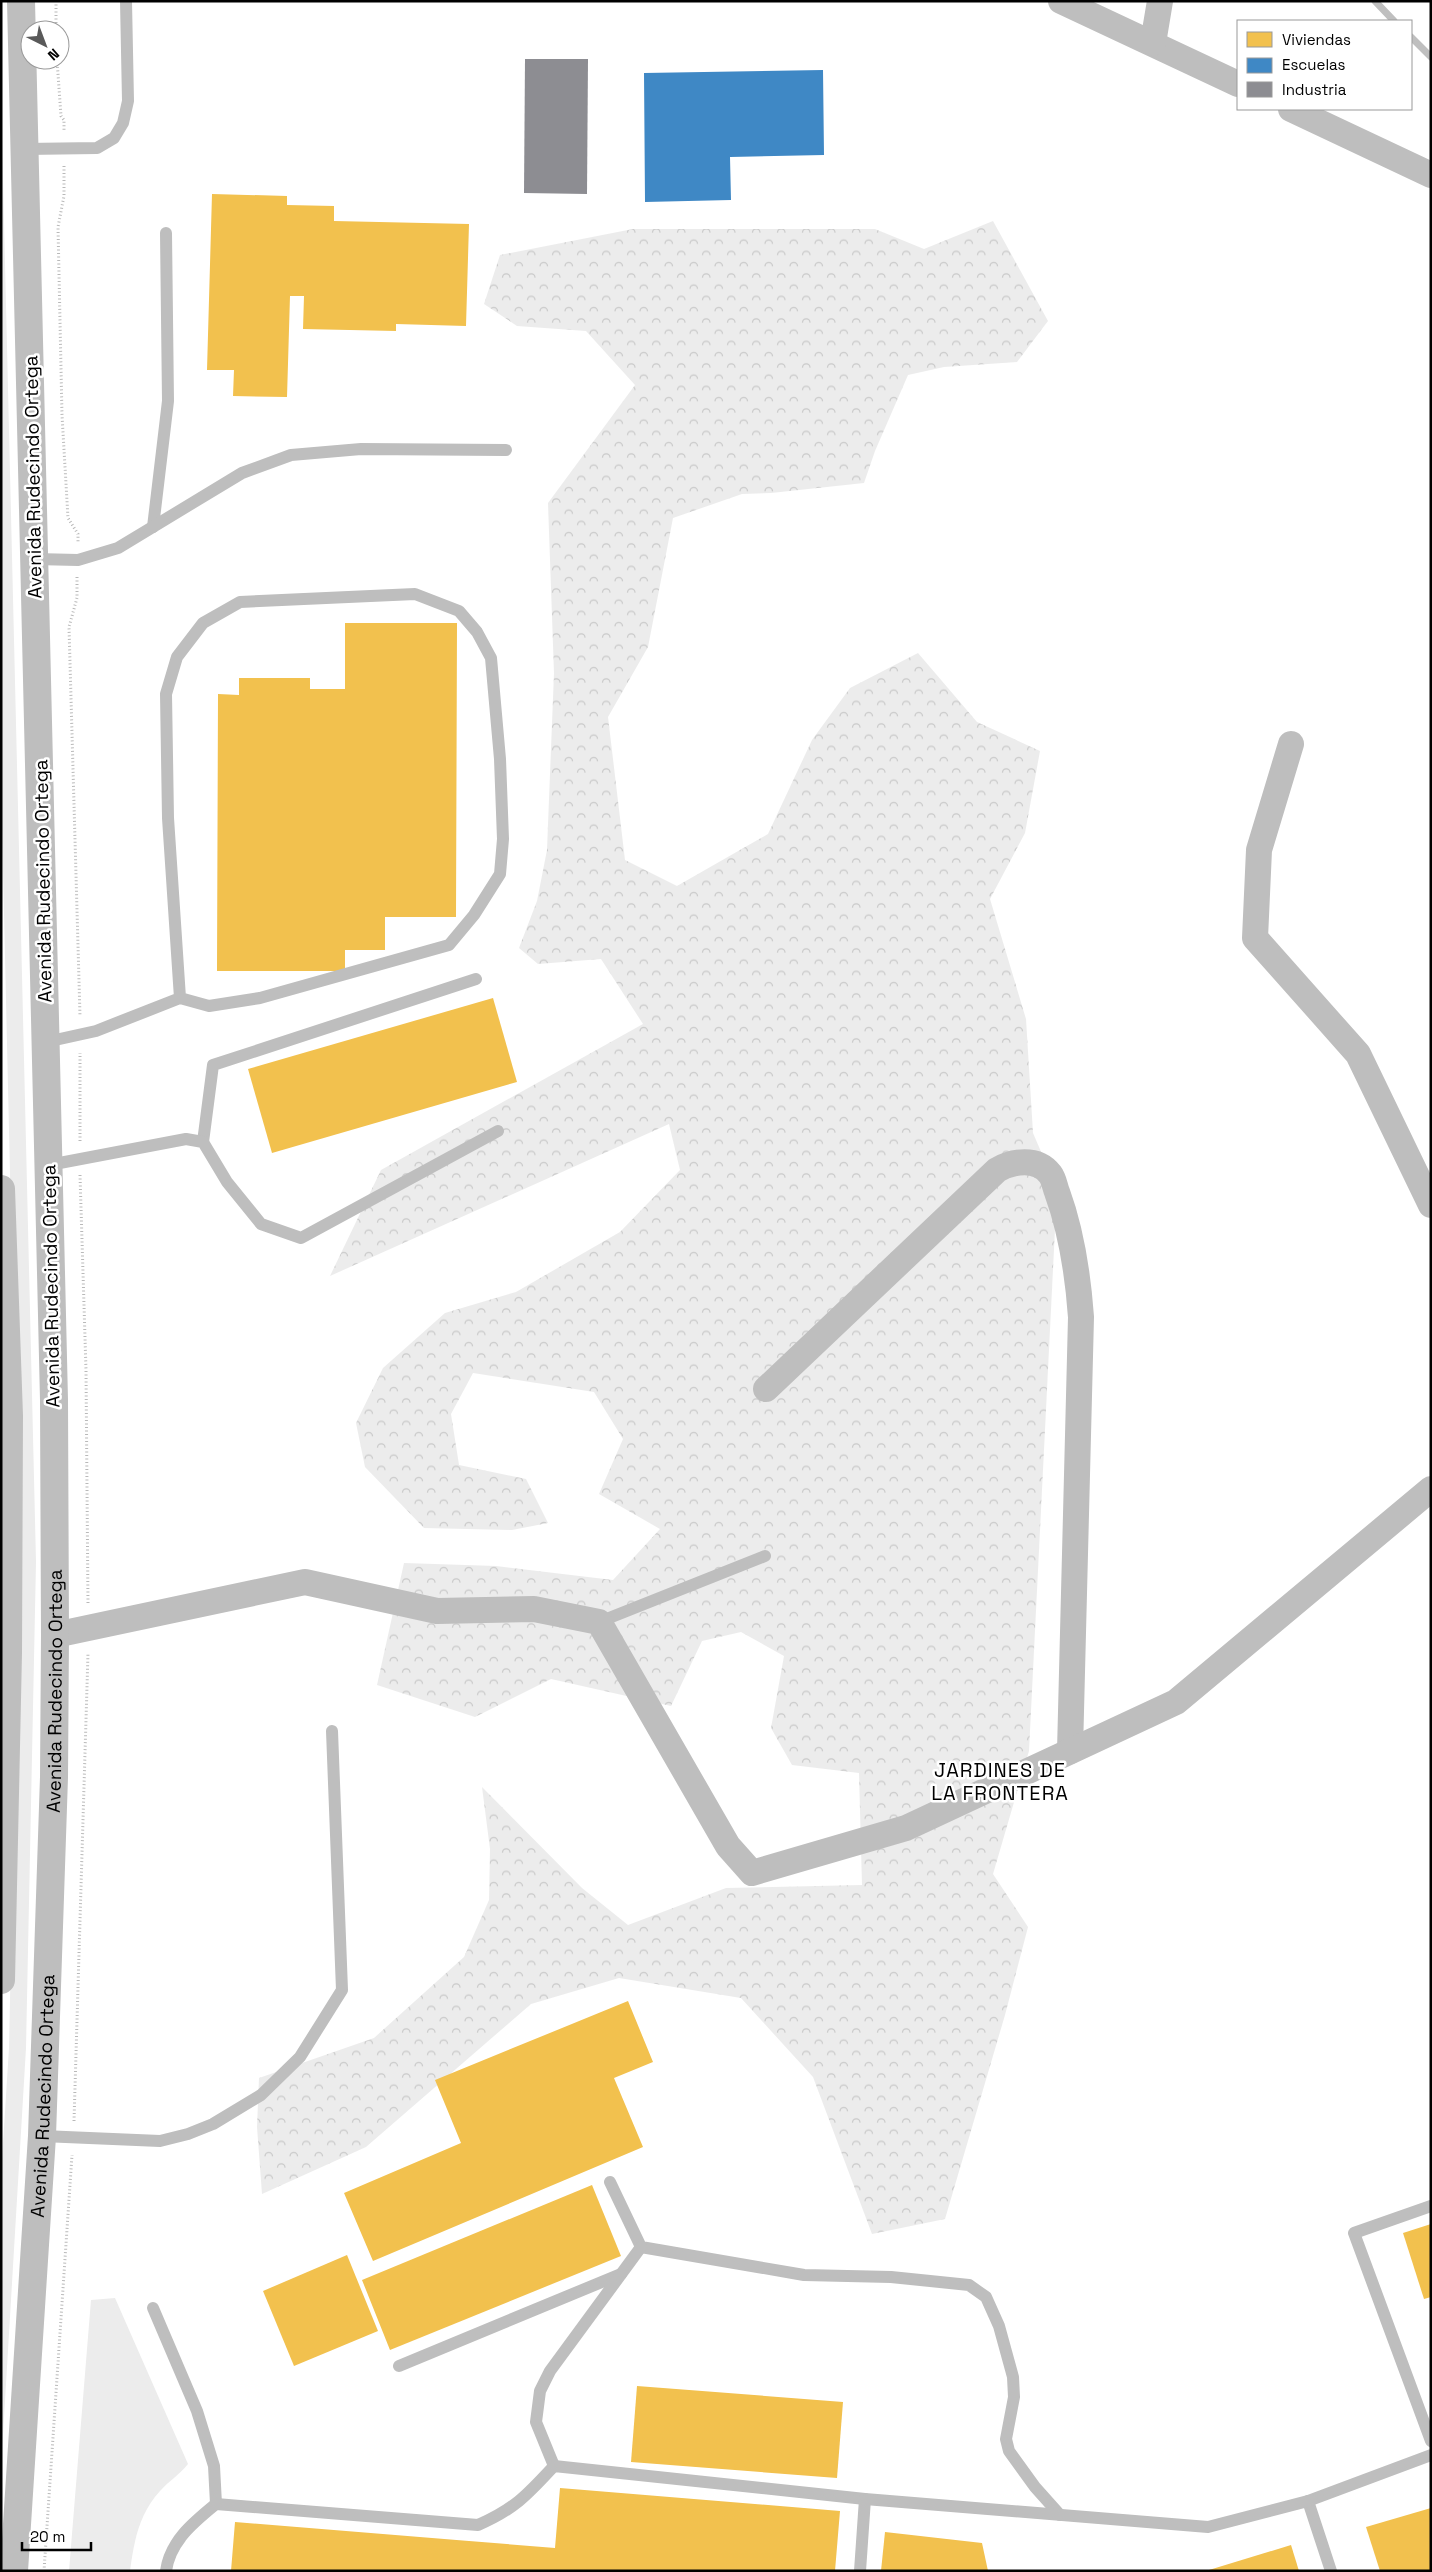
<svg xmlns="http://www.w3.org/2000/svg" width="1432" height="2572" font-family="'Space Grotesk',sans-serif">
<style>
.grass{fill:#ececec}
.forest{fill:url(#forest-crowns)}
.homes{fill:#f2c14e}
.schools{fill:#3f88c5}
.industry{fill:#8d8d92}
.lines{fill:none;stroke-linecap:round;stroke-linejoin:round}
.stream{stroke:#bfbfbf;stroke-width:7}
.path{stroke:#b9b9b9;stroke-width:3;stroke-dasharray:1 2.5;stroke-linecap:butt}
.service{stroke:#bebebe;stroke-width:12}
.minor{stroke:#bebebe;stroke-width:26}
.primary{stroke:#bebebe;stroke-width:28}
.labels{text-anchor:middle;dominant-baseline:central;stroke-width:5;stroke-linejoin:round;paint-order:stroke}
.street-label{font-size:19px;fill:#000;stroke:#fff}
.neighbourhood-label{font-size:20px;letter-spacing:1px;fill:#000;stroke:#fff}
</style>
<defs>
<pattern id="forest-crowns" width="20" height="18" patternUnits="userSpaceOnUse" patternTransform="scale(1.25)"><rect width="20" height="18" fill="#ececec"/><path d="M2 6a3 3 0 1 1 6 0M12 15a3 3 0 1 1 6 0" fill="none" stroke="#c9c9c9"/></pattern>
</defs>
<rect width="100%" height="100%" fill="#fff"/>
<g class="grass">
<path d="M1,95L36,1562L26,2048L1,2468V2175L9,2048L19,1564L1,783Z"/>
<path d="M115,2298L188,2464C179,2475 169,2481 160,2491C139,2514 134,2541 130,2571H69L91,2300Z"/>
</g>
<path class="forest" d="M993,221L1048,321L1017,362L944,367L908,375L875,451L864,483L771,493L742,494L673,518L648,647L608,717L625,860L677,886L768,834L812,740L850,688L918,653L977,722L1040,751L1025,833L990,899L1026,1019L1033,1133L1057,1189L1029,1751L993,1874L1028,1927L1005,2015L945,2219L872,2234L813,2077L741,1998L619,1978L531,2004L366,2147L262,2194L257,2127L259,2078L374,2038L464,1957L489,1900L490,1849L482,1787L582,1888L628,1925L726,1888L862,1885L859,1773L792,1765L771,1728L784,1656L741,1632L702,1641L671,1706L551,1679L475,1717L377,1685L404,1563L496,1566L613,1580L660,1529L599,1494L623,1439L594,1392L473,1373L451,1414L459,1465L526,1479L548,1523L512,1530L424,1528L365,1467L356,1423L383,1368L445,1313L516,1292L620,1232L680,1170L669,1124L330,1276L381,1170L643,1024L601,959L538,964L519,948L537,901L547,850L554,673L548,503L635,385L586,331L517,326L484,304L500,255L633,229H875L924,249Z"/>
<g class="homes">
<path d="M212,194L287,196V205L334,206V221L469,224L466,326L396,324V331L303,329L304,296H290L287,397L233,396L234,370H207Z"/>
<path d="M345,623H457L456,917H385V950H345V971H217L218,694L239,695V678H310V689H345Z"/>
<path d="M493,998L517,1082L272,1153L248,1069Z"/>
<path d="M628,2001L653,2062L614,2078L643,2147L373,2261L344,2193L461,2143L435,2080Z"/>
<path d="M592,2185L621,2256L390,2350L362,2280Z"/>
<path d="M1431,2224V2297L1424,2299L1403,2233Z"/>
<path d="M347,2255L378,2331L294,2366L263,2291Z"/>
<path d="M637,2386L843,2402L837,2478L631,2462Z"/>
<path d="M560,2488L840,2511L835,2571H231L235,2522L555,2548Z"/>
<path d="M1431,2508V2571H1380L1366,2527Z"/>
<path d="M885,2532L982,2543L988,2571H881Z"/>
<path d="M1291,2545L1299,2571H1209V2570Z"/>
</g>
<path class="schools" d="M823,70L824,155L730,157L731,200L645,202L644,73Z"/>
<path class="industry" d="M525,59H588L587,194L524,193Z"/>
<g class="lines">
<g class="stream">
<path d="M1375,1L1394,21"/>
<path d="M1411,37L1431,57"/>
</g>
<g class="path">
<path d="M56,1V30"/>
<path d="M57,60L61,116L64,120V132"/>
<path d="M64,166V196L58,227L62,415L68,518L78,534V543"/>
<path d="M77,577V598L69,627L80,1016"/>
<path d="M80,1141V1053"/>
<path d="M80,1175L86,1370L88,1604"/>
<path d="M74,2121L88,1653"/>
<path d="M44,2571L72,2155"/>
</g>
<g class="service">
<path d="M25,149L97,148L114,138L123,123L128,101L126,1"/>
<path d="M153,527L168,401L166,233"/>
<path d="M35,559L78,560L118,548L242,473L291,455L361,449L506,450"/>
<path d="M46,1042L96,1031L180,998L209,1006L260,998L449,945L474,915L500,874L503,839L500,759L491,658L477,632L459,611L415,594L240,602L203,623L177,657L166,694L168,818L180,998"/>
<path d="M203,1142L213,1065L476,979"/>
<path d="M49,1165L186,1139L203,1142L227,1182L261,1224L301,1238L498,1131"/>
<path d="M599,1622L765,1556"/>
<path d="M42,2136L160,2141L188,2134L213,2124L261,2095L300,2057L342,1990L332,1731"/>
<path d="M610,2182L641,2247L804,2275L891,2277L969,2285L986,2297L999,2326L1013,2377L1014,2397L1006,2439L1009,2451L1035,2487L1060,2515"/>
<path d="M1431,2206L1354,2233L1431,2441"/>
<path d="M153,2308L197,2411L214,2466L216,2504"/>
<path d="M399,2366L621,2274"/>
<path d="M554,2466L536,2422L540,2391L550,2371L641,2247"/>
<path d="M1308,2501L1331,2571"/>
<path d="M166,2571C170,2541 194,2522 216,2504L478,2525C515,2509 528,2494 554,2466L865,2499"/>
<path d="M860,2571L865,2499L1208,2527L1308,2501L1431,2455"/>
</g>
<g class="minor">
<path d="M1061,1L1238,84"/>
<path d="M1153,43L1160,1"/>
<path d="M1291,109L1431,175"/>
<path d="M1291,744L1259,850L1255,938L1358,1054L1431,1205"/>
<path d="M766,1389L997,1170C1013,1161 1037,1157 1050,1174C1054,1179 1055,1187 1057,1192C1072,1233 1078,1275 1081,1317L1070,1751"/>
<path d="M55,1635L305,1582L437,1611L534,1609L599,1622L728,1846L752,1873L906,1828L1176,1702L1431,1489"/>
</g>
<g class="primary">
<path d="M1,1189L9,1416L8,1653L1,1980"/>
<path id="s1" d="M14,2571L42,2136L54,1777L55,1635L54,1400L21,1"/>
</g>
</g>
<g class="labels">
<g class="street-label">
<text transform="translate(33 477) rotate(-91)">Avenida Rudecindo Ortega</text>
<text transform="translate(43 881) rotate(-91)">Avenida Rudecindo Ortega</text>
<text transform="translate(51 1286) rotate(-91)">Avenida Rudecindo Ortega</text>
<text stroke="none"><textPath href="#s1" startOffset="881">Avenida Rudecindo Ortega</textPath></text>
<text stroke="none"><textPath href="#s1" startOffset="476">Avenida Rudecindo Ortega</textPath></text>
</g>
<g class="neighbourhood-label">
<text x="1000" y="1770">JARDINES DE<tspan x="1000" dy="23">LA FRONTERA</tspan></text>
</g>
</g>
<rect width="1432" height="2572" fill="none" stroke="#000000" stroke-width="5"/>
<rect x="1237" y="20" width="175" height="90" fill="#ffffff" stroke="#999999"/>
<rect x="1247" y="32" width="25" height="15" fill="#f2c14e" stroke="#999999"/>
<text x="1282" y="45" font-size="15" fill="#000000">Viviendas</text>
<rect x="1247" y="58" width="25" height="15" fill="#3f88c5" stroke="#999999"/>
<text x="1282" y="70" font-size="15" fill="#000000">Escuelas</text>
<rect x="1247" y="82" width="25" height="15" fill="#8d8d92" stroke="#999999"/>
<text x="1282" y="95" font-size="15" fill="#000000">Industria</text>
<g transform="translate(45 45) rotate(138)"><circle r="24" fill="#ffffff" stroke="#999999"/>
<path d="M0-4L9 19L0 12L-9 19Z" fill="#595959"/>
<text y="-8" font-size="14" font-weight="bold" text-anchor="middle" fill="#000000">N</text>
</g>
<path d="M22 2542v8h69v-8" fill="none" stroke="#000000" stroke-width="2.5"/>
<text x="30" y="2542" font-size="15" fill="#000000" stroke="#ffffff" stroke-width="4" paint-order="stroke">20 m</text>
</svg>
